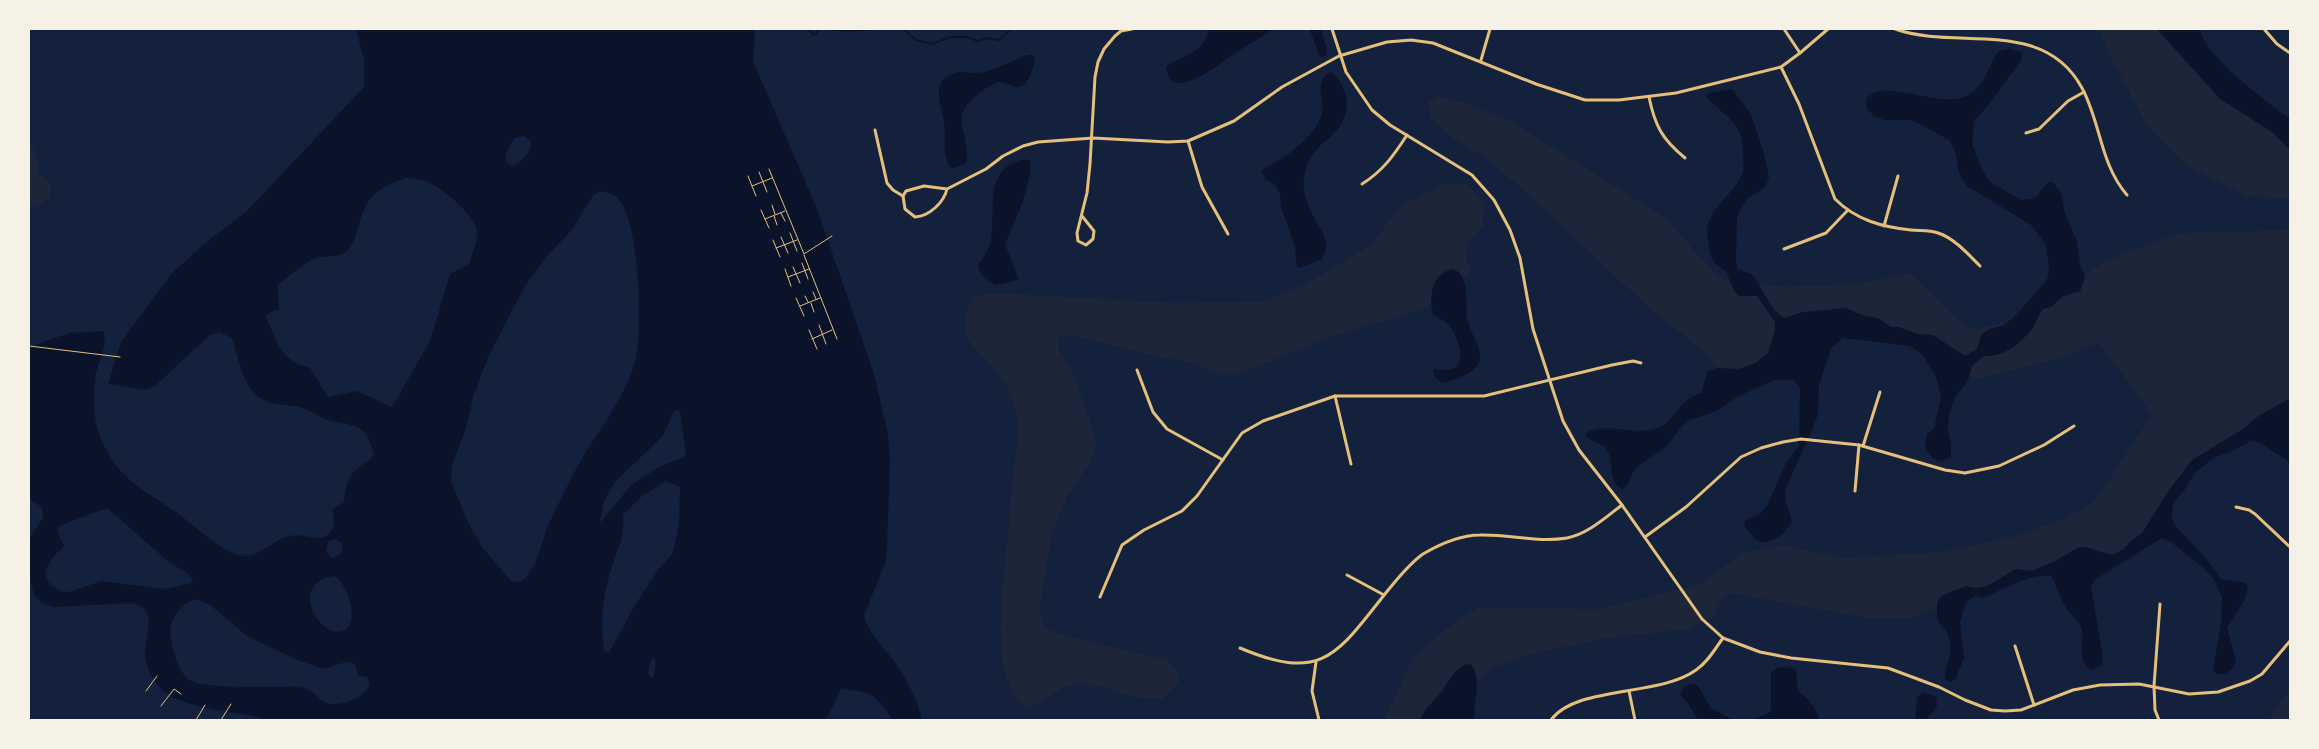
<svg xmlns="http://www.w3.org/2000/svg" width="2319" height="749" font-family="'Public Sans',sans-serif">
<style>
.green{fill:#1d2539}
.water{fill:#0b132b;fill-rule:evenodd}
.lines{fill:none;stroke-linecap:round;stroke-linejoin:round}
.stream{stroke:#0b132b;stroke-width:2}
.path{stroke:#e5c07b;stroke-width:1}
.minor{stroke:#e5c07b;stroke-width:3}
</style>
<rect width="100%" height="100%" fill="#14213d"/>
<g class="green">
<path d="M2099,29H2180L2290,125V201L2289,198L2247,196L2184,164L2147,125L2113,62Z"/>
<path d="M1439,96L1465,103L1512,122L1664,217L1718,277L1745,284L1783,287L1859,284L1910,273L1964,326L1976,329L2022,319L2105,261L2179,233L2290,230V406L2202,459L2151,538L2109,562L2016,578L1909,618H1868L1730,593L1721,600L1715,616L1688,629L1608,638L1527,655L1491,669L1462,693L1444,720H1384L1414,656L1460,618L1479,608L1600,609L1699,585L1742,553L1785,545L1842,558L1943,552L2017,536L2068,517L2096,500L2152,414L2099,343L2054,360L1976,379L1905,336L1862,330L1726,379L1706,353L1649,308L1527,193L1483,156L1450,136L1431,118L1428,102Z"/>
<path d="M29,140C31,145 35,150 36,156C40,168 33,171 49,180L52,189L49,197L35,208L29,203Z"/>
<path d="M1467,183L1484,205L1483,226C1467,243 1463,248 1470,271L1458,287L1421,310L1337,335L1240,373H1218L1192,363L1142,353L1073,336L1059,337V349L1075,378L1093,431L1096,447L1087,467L1066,498L1051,537L1039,610L1044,627L1059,634L1093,643L1166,659L1177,670L1180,680L1163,699C1154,698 1144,699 1136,697C1113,692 1093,680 1069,686C1054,690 1043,702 1029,708C1021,703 1014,698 1011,689C993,647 1003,590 1007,546C1010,515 1012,483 1016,452C1019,425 1019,414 1008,389C990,350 947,348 973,296L995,293L1174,303L1261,302L1306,284L1371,245L1401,205L1445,184Z"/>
<path d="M2290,689V720H2268Z"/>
</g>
<g class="water">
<path d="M356,29H753L755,36L753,61L817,209L874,374L887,430L890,456L887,550L885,563L864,616C869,634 883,646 894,661C906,677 918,701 922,720H893C873,694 875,692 841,689L826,720H269C238,711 201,711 172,697C157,689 147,673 145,656C144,643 151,628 148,615C147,609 139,606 134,603L53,607L43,604L34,595L29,576V539L43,518L42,507L29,499V347L69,333L103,331C108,344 99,360 96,374C91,405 94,431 111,458C127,484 156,497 180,515C197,527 220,551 239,555C260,560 272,539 290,536C304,533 317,542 327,535C337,529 334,519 332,509L344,502C345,489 347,476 358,468C364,463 369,462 374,455C366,422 356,427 327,420C319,417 311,410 303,408C287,403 275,408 259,397C242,385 238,356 232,338L219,332L210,335L155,386L144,390L108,384L121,342L172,273L210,239L247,211L364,87V60ZM524,136L531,141C532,153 522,161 512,166L507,163C503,153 510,146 515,138ZM406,178C412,179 419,179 425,181C439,185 471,212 476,227C480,238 472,253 469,264L450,274L430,341L392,407L357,391L328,397L310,368C279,360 278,342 265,315L279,309L278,284C289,277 301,265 313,259C324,254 340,260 349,249C354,243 356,234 358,227C367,196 376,188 406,178ZM601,191C607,193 616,195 620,201C640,227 644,339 633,369C619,408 591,439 573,475C565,491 557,507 549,523C542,540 538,565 525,578C521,582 516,583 511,581L482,547L467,520L451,481L452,466L466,428L474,394L489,355L525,286L547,256L571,231L594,194ZM677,409L680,412L686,454L684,457L659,467L631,485L600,523L604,501L615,482L663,436L673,413ZM666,481L680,487L679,523L673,553L658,570L635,605L610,651L605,653C599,624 603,593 613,564C620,543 624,539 623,515L642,496ZM107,508L169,562L189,574L193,581L192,583L166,589L101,581L70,592L60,591L48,582L45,571L52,558L64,546L57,531L59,526ZM336,539L342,543C343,553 340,555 331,558L326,550L329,541ZM335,576C346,583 358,616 348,627C327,650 282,583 335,576ZM196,599L210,605L247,636L295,659L324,669L346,662L355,664L358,676L367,677L370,685C364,697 348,703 335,704C321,704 317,693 305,688C300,685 289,687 283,687C260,686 211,689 191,681C177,674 167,636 172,622C176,611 186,602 196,599ZM652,658L656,660L654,676L651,678L648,672Z"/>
<path d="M1209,29H1273C1262,37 1251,43 1240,50C1224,59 1171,108 1166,67C1186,52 1201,57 1209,29Z"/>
<path d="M1300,29H1321L1327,50L1326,55L1322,57L1319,55L1310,30Z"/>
<path d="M2157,29H2200C2203,55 2268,103 2290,119V150L2272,132L2220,99Z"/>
<path d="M2010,49L2022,52V59L1990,103L1974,121L1972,144L1982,169L1990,182L2021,200L2035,198L2048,182H2053L2061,193L2065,214L2077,241L2080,264L2085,277L2080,291L2062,297L2053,306L2043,309C2038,315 2036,324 2031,330C2019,345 2003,357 1984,356L1972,366L1968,381L1956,396L1949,413L1948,432L1951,443V458L1939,461L1934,459L1928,453L1925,445L1927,434L1934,428L1941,398L1936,377L1922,354L1910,346L1843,338L1832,347L1819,384L1818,415L1785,491L1786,503L1792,521C1788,532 1768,548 1756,540C1754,538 1753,536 1751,534C1746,529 1743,527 1745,521L1759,514L1767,506L1787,461L1799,446L1800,388L1793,380H1774L1737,397L1717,411L1690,420L1682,426L1666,447L1639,465L1633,472L1627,486L1622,489C1608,482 1614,464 1608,452C1603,442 1592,443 1585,436L1587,432C1610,422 1637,437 1660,427C1677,420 1675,401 1701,393L1708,371L1717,368L1739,369L1757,362L1768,353L1775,330V322L1757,296H1739L1734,291L1726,271C1716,267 1710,259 1709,248C1709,242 1706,235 1707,229C1710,205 1737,193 1743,171C1744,164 1743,143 1741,136C1736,119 1716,109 1706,96L1708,93L1732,89L1751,114L1764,153L1769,178L1765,187L1747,199L1737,216L1736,261L1738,269L1751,274L1755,278L1774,310L1784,318L1803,312L1846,308L1865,316L1878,318L1891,327H1899L1918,334L1933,335L1965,356L1977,349L1981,335L1989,329L2004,325L2013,318L2047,280L2049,268L2046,245L2031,225L1967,186L1959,173L1955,151L1949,140L1912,120H1884L1874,116L1867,109L1866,99C1886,74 1942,114 1972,93C1986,83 1989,63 1999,51Z"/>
<path d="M1028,55H1033L1035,58C1033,69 1028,91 1014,86C1008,85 1004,82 998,82C983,89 958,105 962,124C964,138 969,148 966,163L954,168L950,167C942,154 946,136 944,122C941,104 930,79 955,73C962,70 970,74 978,73C995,71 1012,60 1028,55Z"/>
<path d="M1331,72C1340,79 1346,90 1347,102C1347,138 1314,139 1306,168C1300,187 1307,206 1317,223C1321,229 1325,236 1326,244C1327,248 1324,254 1322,259L1300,268L1297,267L1295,247L1281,207L1280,194L1275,185L1266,180L1261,171C1267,166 1275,163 1281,159C1295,150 1315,133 1321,117C1327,101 1311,82 1331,72Z"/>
<path d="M1025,159L1030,161C1033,184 1014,223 1005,244L1019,280L995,285C985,279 980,276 978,265C982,259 988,251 990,244C998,212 980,169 1025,159Z"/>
<path d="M1453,269C1472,275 1464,307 1468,322C1471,335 1484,350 1479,362C1473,375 1455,380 1442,383C1436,380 1433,375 1434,369C1439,369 1442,370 1446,370C1471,370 1458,336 1449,326C1445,320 1439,318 1433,315C1429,297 1431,273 1453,269Z"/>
<path d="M2290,398V463L2261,443L2251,441L2230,452L2213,458L2194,474L2184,491L2173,503L2172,519L2177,528L2205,557L2221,579L2246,583L2248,587L2244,601L2227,628L2236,660L2232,669L2225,674H2216L2213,669L2221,623L2222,597L2213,578L2201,566L2171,542L2162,538L2096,579L2091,586L2103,659L2102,665L2091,670C2077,662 2084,644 2082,630C2080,621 2071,615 2066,608C2060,598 2057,586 2051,576C2029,573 2004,589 1983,598L1975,596L1966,602L1960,622L1964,658L1955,680L1949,682L1945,679V674L1950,654V642L1947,632L1939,623L1937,614V603L1941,596L1966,586L1977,588L1987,586L2016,569L2032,571L2057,560L2079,547H2086L2108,554H2114L2123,550L2131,541L2142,533L2169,490L2192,460L2243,429L2257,417Z"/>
<path d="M1466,664L1472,665C1482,680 1473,702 1475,720H1420C1425,708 1434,701 1442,691C1449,680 1453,670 1466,664Z"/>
<path d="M1779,667L1793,668L1796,670L1798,691C1809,699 1816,708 1820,720H1751L1767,714L1771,710V673Z"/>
<path d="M1690,684H1695L1698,686L1711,708L1733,720H1698L1687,702L1680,695L1683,688Z"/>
<path d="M1922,692L1936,697L1937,706L1926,720H1915L1917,698Z"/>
</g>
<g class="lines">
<g class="stream">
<path d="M809,29L814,35L821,29"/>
<path d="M827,29L850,31L876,29"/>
<path d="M877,29H903L916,40L931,44L951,37H967L978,41L988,38L999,40L1011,29"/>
</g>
<g class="path">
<path d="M769,169L804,254L832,236"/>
<path d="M759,172L767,192"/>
<path d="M748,176L756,196"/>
<path d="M752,186L772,178"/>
<path d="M772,205L775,214"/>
<path d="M761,210L769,228"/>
<path d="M781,213L785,221"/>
<path d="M774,216L777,225"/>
<path d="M765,219L785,211"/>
<path d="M790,233L797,251"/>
<path d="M781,237L788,253"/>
<path d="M773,240L780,257"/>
<path d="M776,248L797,240"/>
<path d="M804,255L837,339"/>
<path d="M802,263L808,279"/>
<path d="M793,267L800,283"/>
<path d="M785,269L791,286"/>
<path d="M788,277L809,269"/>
<path d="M813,292L816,299"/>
<path d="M805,296L808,302"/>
<path d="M796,298L804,316"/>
<path d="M811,303L814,312"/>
<path d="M800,306L820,298"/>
<path d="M819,325L826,344"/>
<path d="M809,330L817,349"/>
<path d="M812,339L832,330"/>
<path d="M29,346L120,357"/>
<path d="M146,691L157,676"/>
<path d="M161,706L174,689L181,694"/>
<path d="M196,720L205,705"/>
<path d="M221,720L231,704"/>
</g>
<g class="minor">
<path d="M1332,29L1346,72L1372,110L1390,125L1472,175L1494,200L1510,230L1520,258L1533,329L1563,421L1579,450L1622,505L1702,619L1723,638L1760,652L1791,658L1888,668L1939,687L1965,700L1991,710L2005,711L2021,710L2073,690L2100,685L2139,684L2189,694L2218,692L2250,681L2262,674L2290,641"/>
<path d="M1784,29L1800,53"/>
<path d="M1895,29C1957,51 2043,16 2082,88C2101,123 2100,164 2127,195"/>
<path d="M2264,29L2277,44L2290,53"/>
<path d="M1481,60L1490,29"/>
<path d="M1781,67L1799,104L1835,199C1856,220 1882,227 1911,230C1920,231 1929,230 1938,233C1954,238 1968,254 1980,266"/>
<path d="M1649,97C1655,126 1662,139 1685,158"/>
<path d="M875,130L887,183L893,190L903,196"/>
<path d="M2026,133L2039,129L2068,101L2084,92"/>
<path d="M1188,141L1202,187L1228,234"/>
<path d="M1362,184C1383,171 1394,155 1407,135"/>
<path d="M947,189C944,202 930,216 915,217L905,209L903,196L906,191L924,186L947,189L986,169L1003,156L1023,146L1038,142L1093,138L1168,142L1188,141L1234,121L1282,87L1339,56L1387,42L1411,40L1433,43L1536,84L1585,100H1619L1676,93L1781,67L1800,53L1828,29"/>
<path d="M1082,216L1094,231L1093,239L1086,245L1078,241L1077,233L1087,193L1090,164L1095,77L1098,62L1104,49L1115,36L1121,31L1132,29"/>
<path d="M1884,226L1898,176"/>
<path d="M1784,249L1826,233L1847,211"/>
<path d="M1137,370L1153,412L1167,429L1223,460"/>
<path d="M1335,396L1351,464"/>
<path d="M1863,446L1880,392"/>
<path d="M1855,491L1859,445"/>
<path d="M2236,507L2249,510L2255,514L2290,547"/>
<path d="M1645,537L1686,507L1741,457L1761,448L1783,442L1801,439L1859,445L1945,470L1965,473L1999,466L2044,445L2074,426"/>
<path d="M1347,575L1384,595"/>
<path d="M1100,597L1122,545L1144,530L1182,511L1197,496L1242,433L1263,421L1335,396H1484L1612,365L1633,361L1641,363"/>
<path d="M2015,646L2034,705"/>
<path d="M1240,648C1325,684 1338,652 1389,589C1399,577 1410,563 1423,554C1440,544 1461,535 1480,535C1509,534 1538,543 1567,538C1588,534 1606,517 1622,505"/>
<path d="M1316,662L1312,691L1319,720"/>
<path d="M1629,691L1635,720"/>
<path d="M1551,720C1577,685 1659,697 1696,670C1708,662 1715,649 1723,638"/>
<path d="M2159,720L2155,710L2154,686L2160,604"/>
</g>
</g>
<rect width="2319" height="749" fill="none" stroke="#f6f1e7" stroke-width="60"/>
</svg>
